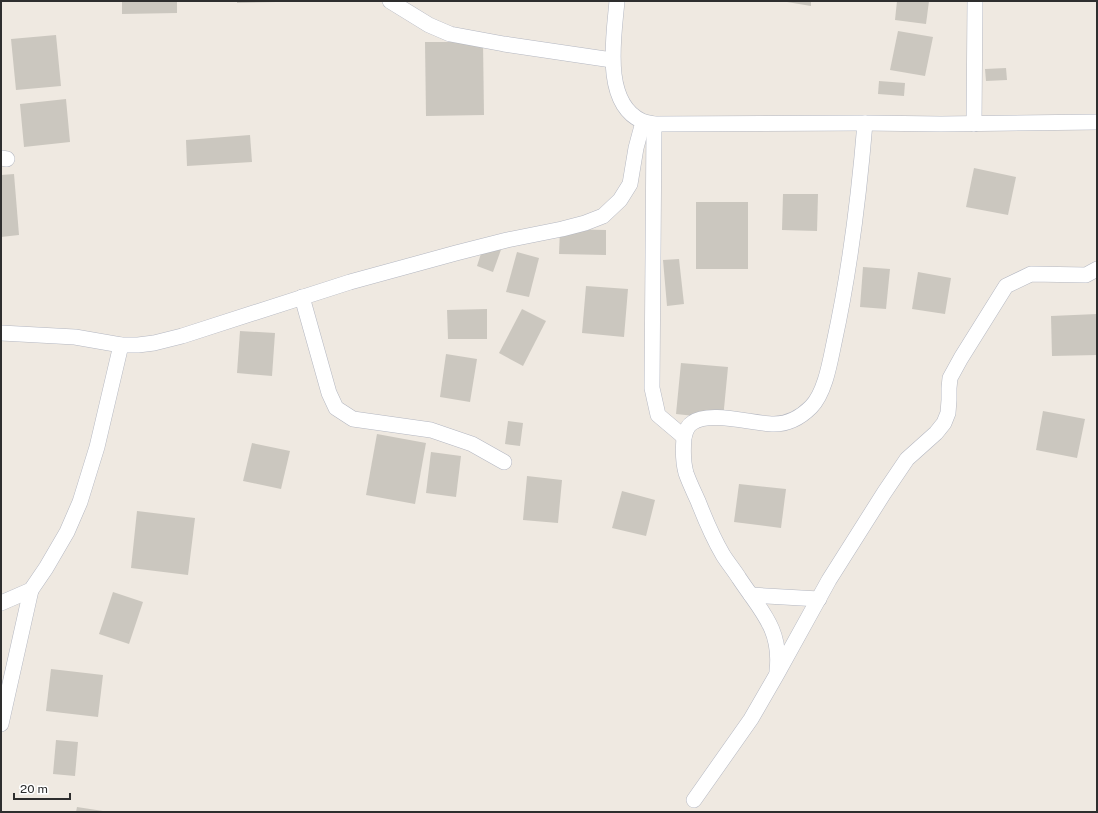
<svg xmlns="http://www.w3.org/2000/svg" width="1098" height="813" font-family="'Public Sans',sans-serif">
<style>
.building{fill:#cbc7bf}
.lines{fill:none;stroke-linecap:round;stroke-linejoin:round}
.minor-casing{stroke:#b4b7c1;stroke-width:16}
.minor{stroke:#fff;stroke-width:15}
</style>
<rect width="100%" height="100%" fill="#efe9e1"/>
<g class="building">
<path d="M122,1H177V13L122,14Z"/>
<path d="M237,1H276V2L237,3Z"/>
<path d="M787,1H811V6L787,2Z"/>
<path d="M897,1H929L926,24L895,20Z"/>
<path d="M898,31L933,37L925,76L890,70Z"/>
<path d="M56,35L61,86L16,90L11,39Z"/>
<path d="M425,42H483L484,115L426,116Z"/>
<path d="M1006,68L1007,80L986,81L985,69Z"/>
<path d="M879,81L905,83L904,96L878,94Z"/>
<path d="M66,99L70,142L24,147L20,104Z"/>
<path d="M250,135L252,162L187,166L186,140Z"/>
<path d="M974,168L1016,177L1008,215L966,207Z"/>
<path d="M14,174L19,235L1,237V175Z"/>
<path d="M783,194H818L817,231L782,230Z"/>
<rect x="696" y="202" width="52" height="67"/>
<path d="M560,229L606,230V255L559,254Z"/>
<path d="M485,241L502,247L493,272L477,266Z"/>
<path d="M517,252L539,258L529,297L506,292Z"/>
<path d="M679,259L684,304L667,306L663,260Z"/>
<path d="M863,267L890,269L886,309L860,307Z"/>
<path d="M918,272L951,278L945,314L912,309Z"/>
<path d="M586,286L628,289L624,337L582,333Z"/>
<path d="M487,309V339H448L447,310Z"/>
<path d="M522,309L546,321L523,366L499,353Z"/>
<path d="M1097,314V355L1052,356L1051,316Z"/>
<path d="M240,331L275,333L272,376L237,373Z"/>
<path d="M446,354L477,359L470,402L440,397Z"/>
<path d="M681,363L728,367L723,419L676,414Z"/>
<path d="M1043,411L1085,419L1077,458L1036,450Z"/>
<path d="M508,421L523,423L520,446L505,444Z"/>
<path d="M377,434L426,443L415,504L366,495Z"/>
<path d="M252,443L290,451L281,489L243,481Z"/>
<path d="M431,452L461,456L456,497L426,493Z"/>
<path d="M527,476L562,480L558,523L523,520Z"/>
<path d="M739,484L786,489L781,528L734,522Z"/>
<path d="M622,491L655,500L646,536L612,528Z"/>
<path d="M137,511L195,518L188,575L131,568Z"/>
<path d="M113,592L143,602L129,644L99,634Z"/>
<path d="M51,669L103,675L98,717L46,711Z"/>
<path d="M56,740L78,742L75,776L53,774Z"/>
<path d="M77,807L103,811V812H76Z"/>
</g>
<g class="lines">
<defs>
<g id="minor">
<path d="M390,1L429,25L450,34L504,44L612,60"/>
<path d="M617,1C614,36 602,103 642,121C646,123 650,123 654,124L865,123L941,124L1097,122"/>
<path d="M654,124L652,388L658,415L684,437"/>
<path d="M974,124L975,1"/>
<path d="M1,158L7,159"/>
<path d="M302,297L329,393L336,408L353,419L431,430L472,444L504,462"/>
<path d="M1,333L75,337L121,345H138L154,343L182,336L350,282L456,253L507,240L562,229L585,223L603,216L620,200L630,184L636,148L643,122"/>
<path d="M751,595L819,599"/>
<path d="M1,603L31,590L46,568L67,532L80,502L97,447L121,345"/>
<path d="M777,671C782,629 760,610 739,578C734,570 728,563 723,555C713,538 705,519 698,501C694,492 689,482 686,473C683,462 683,449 684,438C685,433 687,426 692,423C709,410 753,424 774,424C788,424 801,417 811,407C825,393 830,362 834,343C850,270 859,196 865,123"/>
<path d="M1,724L31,590"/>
<path d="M694,800L751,719L777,674L829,580L884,493L907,459L936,433L944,423L948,413L949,400V388L950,378L961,358L1006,286L1031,274L1086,275L1097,269"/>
</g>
</defs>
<use href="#minor" class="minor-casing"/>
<use href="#minor" class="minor"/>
</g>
<rect width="1098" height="813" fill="none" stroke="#2e2e2e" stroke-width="4"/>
<path d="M14 793v6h56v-6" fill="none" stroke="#2e2e2e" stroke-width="2"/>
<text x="20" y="793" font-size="12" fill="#2e2e2e" stroke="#ffffff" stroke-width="3" paint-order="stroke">20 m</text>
</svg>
